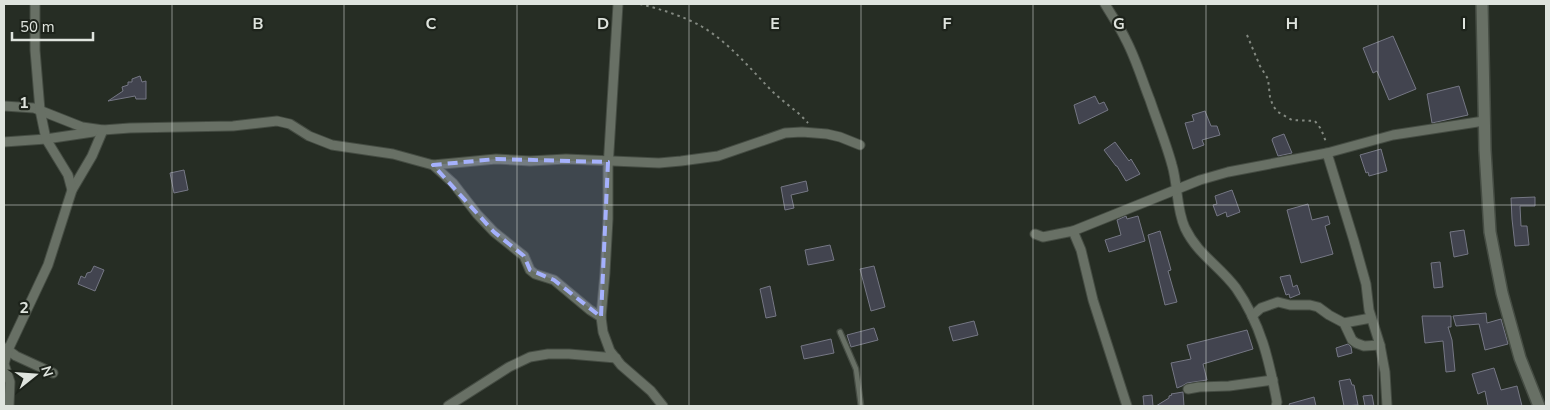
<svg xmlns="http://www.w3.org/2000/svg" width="1550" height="410" font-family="'Nunito Sans',sans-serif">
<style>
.building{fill:#42444f;stroke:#757784}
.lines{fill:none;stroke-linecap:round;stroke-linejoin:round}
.service-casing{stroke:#454c43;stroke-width:7}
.minor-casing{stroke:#454c43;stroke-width:11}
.tertiary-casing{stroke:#454c43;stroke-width:14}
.path{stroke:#838981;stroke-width:2;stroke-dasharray:2.5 4;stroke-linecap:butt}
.service{stroke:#687065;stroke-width:4.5}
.minor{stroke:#687065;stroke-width:9}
.tertiary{stroke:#687065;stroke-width:11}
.marked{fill:#a5b1fc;fill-opacity:0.2;stroke:#a5b1fc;stroke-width:4;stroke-dasharray:10 6;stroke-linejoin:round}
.grid{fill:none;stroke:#dfe4de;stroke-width:1;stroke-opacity:0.55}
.grid-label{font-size:16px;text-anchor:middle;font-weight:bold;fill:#dfe4de;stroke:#1d231b;stroke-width:4.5;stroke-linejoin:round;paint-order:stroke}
</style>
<rect width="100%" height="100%" fill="#262d24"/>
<g class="building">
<path d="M1393,36L1416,89L1389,100L1377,71L1373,73L1363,48Z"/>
<path d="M140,76L142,82L146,81V99H136L135,96L108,101L123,91L122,87L128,85V82H132V79Z"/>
<path d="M1459,86L1468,115L1432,123L1427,94Z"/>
<path d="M1095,96L1099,104L1104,102L1108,110L1079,124L1074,105Z"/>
<path d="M1205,111L1211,126H1217L1220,135L1202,140L1204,145L1193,149L1185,123L1194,121L1192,115Z"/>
<path d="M1284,134L1292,153L1278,156L1272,140L1273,138Z"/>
<path d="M1115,142L1129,161L1131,159L1140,174L1126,181L1117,166H1116L1104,150Z"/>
<path d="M1381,149L1387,171L1369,176L1368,172L1366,173L1360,155Z"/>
<path d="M184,170L188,190L174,193L170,173Z"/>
<path d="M806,181L808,191L791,195L794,208L785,210L781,187Z"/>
<path d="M1232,190L1240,212L1227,217L1226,212L1217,216L1213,205L1217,204L1215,196Z"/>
<path d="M1535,197V206H1520L1521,226H1527L1529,245L1515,246L1512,219L1511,198Z"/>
<path d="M1308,204L1312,220L1328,216L1330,224L1325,226L1333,254L1301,263L1287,210Z"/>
<path d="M1126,216L1127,219L1138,216L1145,241L1109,252L1105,240L1121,235L1117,220Z"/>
<path d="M1464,230L1468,254L1454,257L1450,232Z"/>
<path d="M1160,231L1171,270L1168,271L1177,302L1165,305L1148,235Z"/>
<path d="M830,245L834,260L808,265L805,250Z"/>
<path d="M1440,262L1443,287L1434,288L1431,263Z"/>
<path d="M94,266L104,270L95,291L78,284L81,276L85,278L87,273L91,272Z"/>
<path d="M874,266L885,307L871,311L860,269Z"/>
<path d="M1290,275L1293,287L1297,285L1300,294L1290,298L1289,294L1286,295L1280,277Z"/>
<path d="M770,286L776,316L766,318L760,289Z"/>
<path d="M1486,313L1487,323L1501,319L1508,344L1485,350L1479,324L1456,326L1453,316Z"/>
<path d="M1422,316H1451V327H1448L1452,340L1455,371L1446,372L1443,341L1425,343Z"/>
<path d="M974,321L978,335L953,341L949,327Z"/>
<path d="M874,328L878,340L851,347L847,335Z"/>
<path d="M1247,330L1253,349L1203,364L1207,380L1187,383L1182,386L1177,388L1171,363L1191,359L1187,345Z"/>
<path d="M831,339L834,353L804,359L801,346Z"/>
<path d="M1348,344L1351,347L1352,353L1338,357L1336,348Z"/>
<path d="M1494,368L1501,390L1517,386L1522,406H1488L1485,391L1478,394L1472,374Z"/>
<path d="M1350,379L1352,385H1354L1358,405L1344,406L1339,381Z"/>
<path d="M1183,392L1184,406H1156L1169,398V396L1172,395L1171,394Z"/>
<path d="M1152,395L1153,406H1144L1143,396Z"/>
<path d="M1372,395L1374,406H1365L1363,396Z"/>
<path d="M1314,397L1316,406H1290L1289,404Z"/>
</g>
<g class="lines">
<defs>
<path id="service" d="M840,332L856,369L861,406"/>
<g id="minor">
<path d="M618,4L608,168V219L605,273L601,317L603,332L610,351L621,365L651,391L663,406"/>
<path d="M1105,4C1112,16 1120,27 1126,40C1136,59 1142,80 1150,100C1157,121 1166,143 1172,165C1178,185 1176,208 1185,228C1198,255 1219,265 1236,288C1261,324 1269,360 1277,402L1276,406"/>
<path d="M4,106L34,108L82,127L103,130L130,128L233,126L277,121L290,124L309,136L332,145L393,154L433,165L496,159L530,161L566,159L659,163L681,161L718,156L785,133L802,132L827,134L840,137L860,145"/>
<path d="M4,142L46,139L93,132"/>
<path d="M1327,153L1354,241L1366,284L1369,310L1380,345L1385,372L1387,406"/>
<path d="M433,165L453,183L477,214L494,232L524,256L530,270L535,274L554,280L590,310L601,317"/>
<path d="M72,190L92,156L103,130"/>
<path d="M1073,231L1081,250L1093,300L1127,406"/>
<path d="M1035,234L1043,237L1073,231L1200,180L1228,172L1327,153L1393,135L1484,121"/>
<path d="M1252,316L1261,308L1278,302L1290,305H1310L1318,307L1329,315L1344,323L1352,340L1356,343L1364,346L1380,345"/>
<path d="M1344,323L1371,318"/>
<path d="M5,348L16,356L53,373"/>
<path d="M1188,389L1199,387L1229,386L1273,380"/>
<path d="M9,406L10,382L4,364L8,350L48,265L72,190L68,175L46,139L40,110L35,50V4"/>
<path d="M448,406L509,367L530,357L548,354H569L616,358"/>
</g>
<path id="tertiary" d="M1482,4L1485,150L1490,232L1502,293L1520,358L1539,406"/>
</defs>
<use href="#service" class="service-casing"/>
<use href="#minor" class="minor-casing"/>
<use href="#tertiary" class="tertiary-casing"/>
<g class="path">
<path d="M640,4C660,9 683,16 701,26C728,42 748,66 769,88C781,101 797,110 808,123"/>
<path d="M1247,35L1260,66L1268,79L1270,97L1273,106L1278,112L1292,120L1315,121L1321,129L1326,142"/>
</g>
<use href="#service" class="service"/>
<use href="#minor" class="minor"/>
<use href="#tertiary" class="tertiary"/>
</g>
<path class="marked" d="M496,159L608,162L601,317L554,280L530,270L524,256L494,232L433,165Z"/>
<path class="grid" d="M172,4V406M344,4V406M517,4V406M689,4V406M861,4V406M1033,4V406M1206,4V406M1378,4V406M4,205H1546"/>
<g class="grid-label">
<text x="258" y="29">B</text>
<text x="431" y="29">C</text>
<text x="603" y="29">D</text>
<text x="775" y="29">E</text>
<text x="947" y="29">F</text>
<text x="1119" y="29">G</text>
<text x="1292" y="29">H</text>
<text x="1464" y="29">I</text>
<text x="24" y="108">1</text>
<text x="24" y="313">2</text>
</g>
<rect width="1550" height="410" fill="none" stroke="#dfe4de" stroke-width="10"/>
<g transform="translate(35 375) rotate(73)" stroke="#1d231b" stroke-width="4" paint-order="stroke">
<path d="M0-4L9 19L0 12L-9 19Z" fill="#dfe4de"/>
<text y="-8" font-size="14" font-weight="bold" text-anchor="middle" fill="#dfe4de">N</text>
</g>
<path d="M12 32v8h81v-8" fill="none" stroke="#dfe4de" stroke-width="2.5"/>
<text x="20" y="32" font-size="15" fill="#dfe4de" stroke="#1d231b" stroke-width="4" paint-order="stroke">50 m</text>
</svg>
